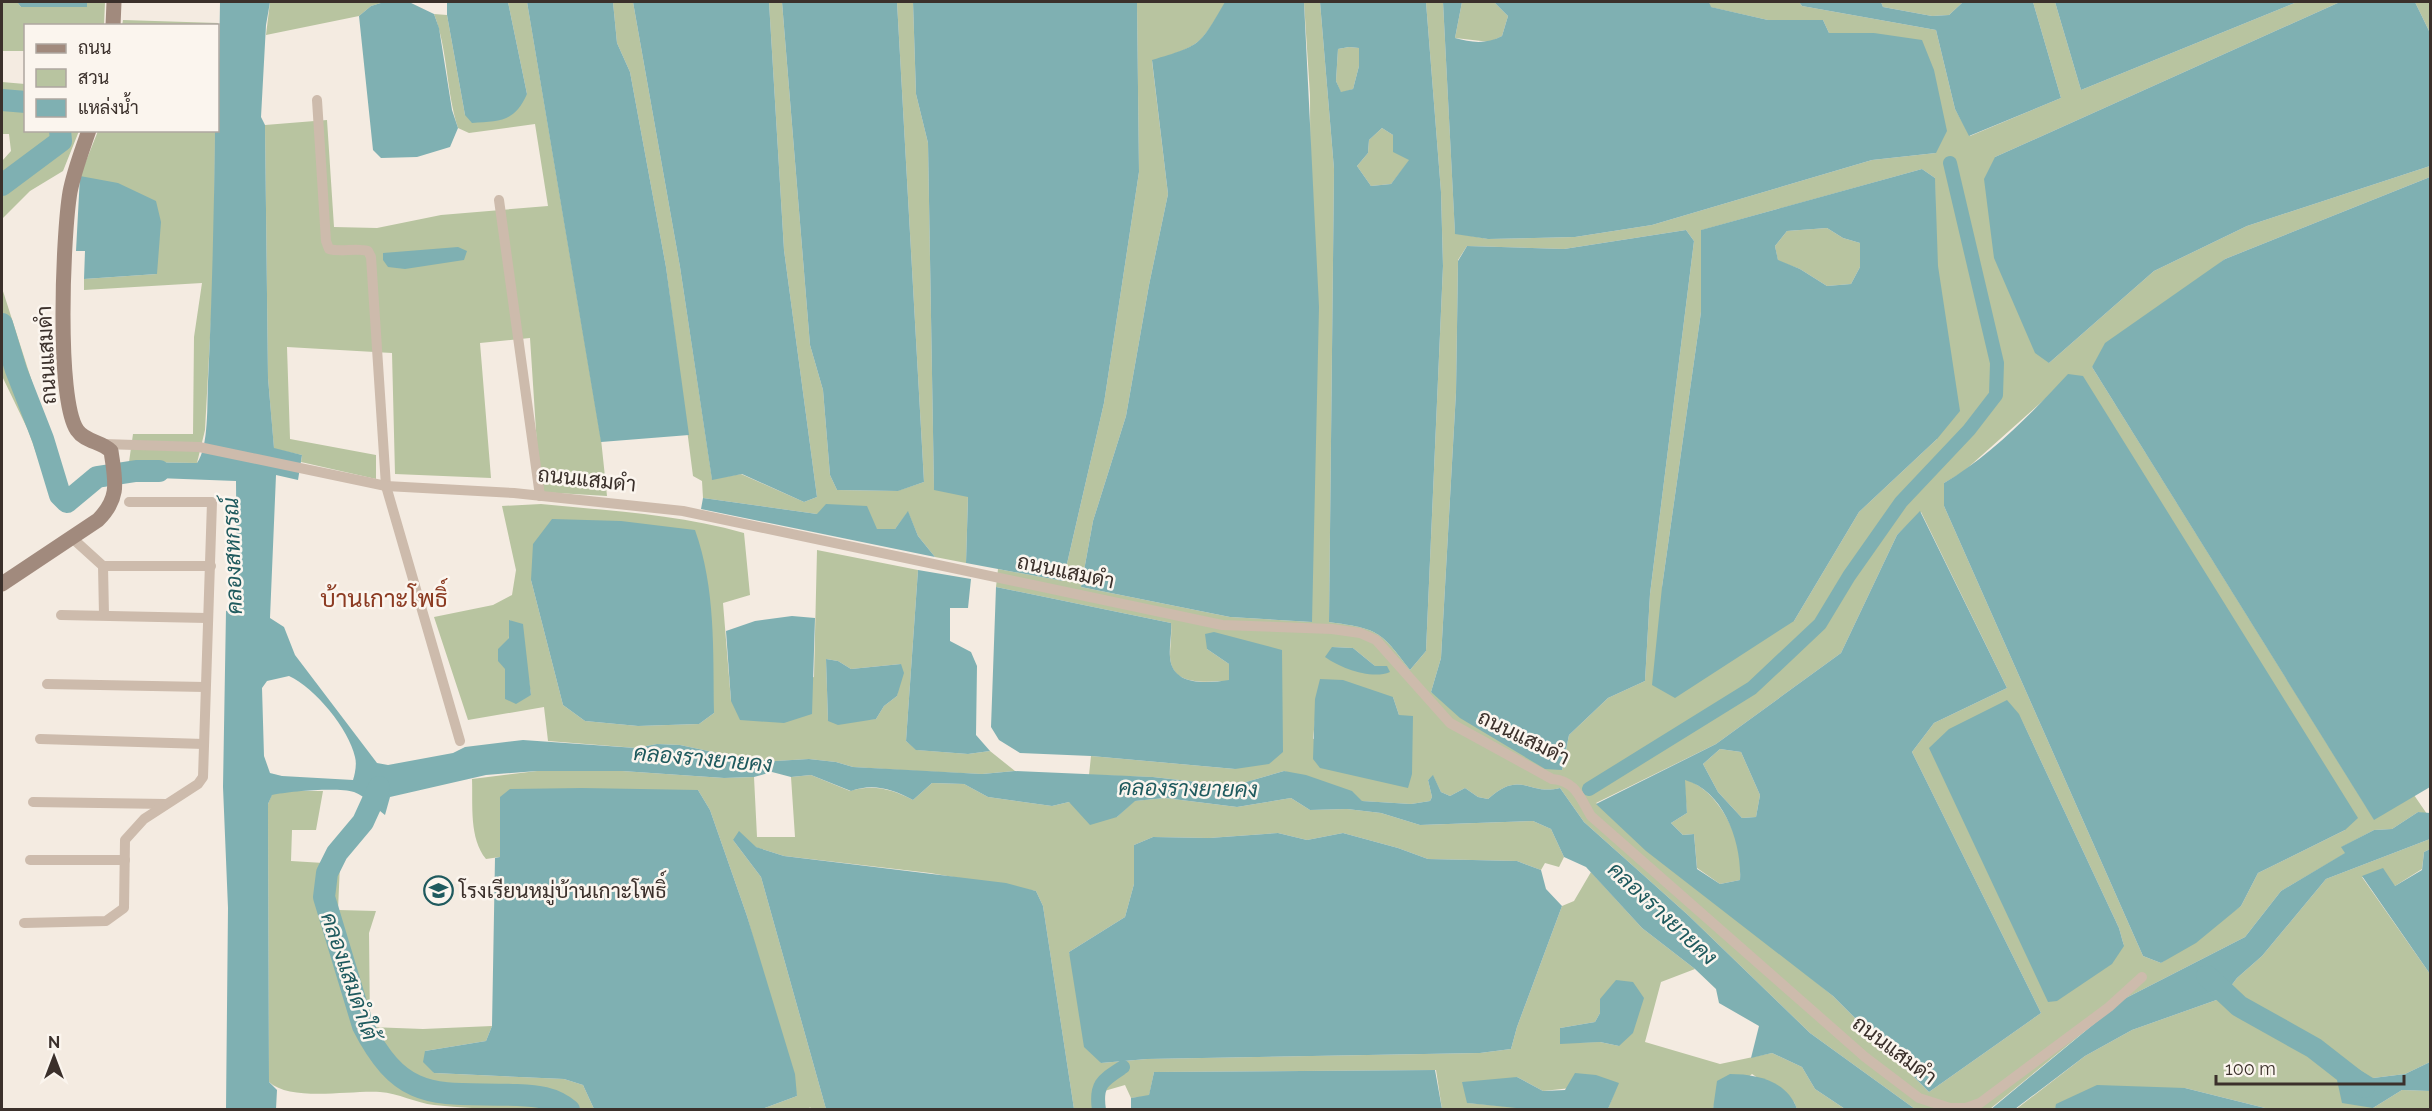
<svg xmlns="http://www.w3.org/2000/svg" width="2432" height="1111" font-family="Raleway,Sarabun,sans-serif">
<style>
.green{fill:#b8c4a0;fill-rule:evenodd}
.water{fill:#7fb0b2;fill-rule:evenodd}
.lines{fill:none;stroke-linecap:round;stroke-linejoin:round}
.canal{stroke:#7fb0b2;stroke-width:14}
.river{stroke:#7fb0b2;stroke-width:22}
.street{stroke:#cdbbac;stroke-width:10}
.secondary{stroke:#a18a7d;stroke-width:15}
.labels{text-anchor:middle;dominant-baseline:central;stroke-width:5;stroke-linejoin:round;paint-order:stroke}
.street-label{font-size:21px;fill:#3b302b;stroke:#fbf5ee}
.poi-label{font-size:21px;fill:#3b302b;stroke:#fbf5ee;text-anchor:start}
.water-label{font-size:22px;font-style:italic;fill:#1f5a5e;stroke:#fbf5ee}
.quarter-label{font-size:24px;fill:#8c3b22;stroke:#fbf5ee}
</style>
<rect width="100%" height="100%" fill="#f4ebe1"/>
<g class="green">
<path d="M2,2H17L21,7H87V2H105L104,25L26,26L25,51H2Z"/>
<path d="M270,2H384L371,6L359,16L266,35Z"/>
<path d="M508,2H527L601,439L607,496L540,492L530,338L480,343L491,478L395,474L392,353L287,347L290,439L376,455V479L301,462L302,455L274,449L268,378L265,125L327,120L334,227L377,228L441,215L548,206L535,124L469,133L458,128C446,91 448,50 434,14L447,15L465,115L527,94Z"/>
<path d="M613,2H633L680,267L712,479L741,474L804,502L817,497L784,250L769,2H782L810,345L823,390L830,475L837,490L897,491L924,482L897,2H913L916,94L928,143L934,489L968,496L966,563L935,557L918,536L908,512L895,529H877L817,514L703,498L702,481L693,476L666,267L630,72L617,43Z"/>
<path d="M1137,2H1226C1199,46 1202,45 1152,61L1168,194L1149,285L1126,416L1093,521L1081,587L1230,617L1312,622L1310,95L1304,2H1320L1334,169L1329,622C1378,629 1380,630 1410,670L1426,651L1443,266L1441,192L1426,2H1443L1455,233L1488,239L1575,237L1652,225L1872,160L1936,153L1874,33H1829L1823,20H1768L1710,7L1709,2H1799L1802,6L1936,30L1955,109L1970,136L2061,98L2033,2H2055L2081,90L2297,2H2340L1995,157L2049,363L2154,271L2247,226L2430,166V177L2225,259L2092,367L2374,819L2414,795L2427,814L2418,812L2392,829L2374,830L2342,847L2346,853L2281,891L2245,937L2124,999L1990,1109H1915L1810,1033L1688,915L1584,822L1560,788C1528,796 1521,769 1488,799L1478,797L1465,788L1450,796L1441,792L1433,776L1428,780L1432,797L1430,801L1411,804L1361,801L1284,771L1246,782L1215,784L1153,777L1089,775L1091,756L1235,769L1282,651L1207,649L1229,664V681C1207,681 1172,688 1170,657C1170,646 1172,634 1171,623L996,587L998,569L1063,581L1104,403L1139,172ZM1922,169L1935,178L1937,439L1859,512L1794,621L1662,587L1701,312L1702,230ZM1686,230L1694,241L1650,594L1645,681L1608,698L1569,735L1562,770L1431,692L1441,658L1456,392L1458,260L1467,246L1564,249ZM2045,399L2345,830L2258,873L2241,906L2161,963L2143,956L1944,506V483L1963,472ZM1921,512L2007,688L1934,723L1912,752L2041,1013L1929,1092L1833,996L1596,803L1716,744L1841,653L1897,535ZM1332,647L1353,648L1375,666ZM1393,697L1399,715L1313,739L1315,720ZM2019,714L2119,928L2124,946Z"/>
<path d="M1462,2H1494L1508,16L1502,36L1490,42L1455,38Z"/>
<path d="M1881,2H1963L1949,15L1932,16L1883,7Z"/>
<path d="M2415,2H2430V33Z"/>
<path d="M123,20L218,23L217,26H122Z"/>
<path d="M1349,47L1359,48V66L1353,89L1341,93L1336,81L1338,49Z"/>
<path d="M2,82L25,84L26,130L79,131L63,171L30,191L2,219V161L11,151L9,134H2Z"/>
<path d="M1382,128L1393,135L1410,160L1391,184L1371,186L1357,166L1368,153L1369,140Z"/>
<path d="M98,131H215L214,264L205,430L197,463L129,462L133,434H193L194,337L202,283L84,290V279L157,274L80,176Z"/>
<path d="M1827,228L1843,238L1860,243V267L1851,284L1827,286L1800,269L1778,261L1775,246L1787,231Z"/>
<path d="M2,288L66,488L50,492L28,430L2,376Z"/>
<path d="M541,504C609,511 678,514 744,533L750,595L723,603L731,701L814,677L817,550L918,570L906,741L917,750L968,754L990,751L1015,771L982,774L917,771L853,767L836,762L809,759L775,761L741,758L680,745L657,744L636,748L548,741L544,707L468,720L434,617L493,605L512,595L516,570L502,506ZM531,580L714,713L699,724L638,726L585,721L563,705ZM510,620L526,662L531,695L505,699ZM826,659L838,661L851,669L901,664L897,696L884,706L876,719L828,721Z"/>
<path d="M1720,749L1741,752L1760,795L1756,817L1742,818L1718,792L1703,764Z"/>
<path d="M537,771H622L724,778L754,777L757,837H795L791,777L811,775L850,791C873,784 892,789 913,800L932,783L964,784L988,797L1052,806L1069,802L1117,817L1134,801L1165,798L1237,807L1291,798L1310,810L1347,809L1381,813L1420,825L1533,821L1551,829L1564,857L1559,867L1545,863L1541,870L1517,861L1428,859L1398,848L1343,833L1307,840L1278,833L1209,838L1153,837L1134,845V884L1125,917L1069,952L1101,1063L1147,1059L1480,1053L1511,1049L1517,1027L1562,906L1574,901L1591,872L1642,928L1695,969L1661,982L1645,1042L1720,1064L1772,1053L1802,1067L1815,1089L1845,1109H1797L1794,1102L1752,1074L1714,1105L1713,1109H1608L1618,1083L1543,1091L1517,1077L1468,1103L1537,1109H1442L1436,1070L1154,1072L1149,1096L1131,1098L1125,1085L1094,1094L1099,1109H1074L1043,906L1036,891L930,873L784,856L733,840L761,877L826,1109H811L810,1107L809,1109H762L797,1096L747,916L710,810L698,790L500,835V857L486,859C469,838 473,805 472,779ZM1600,999L1619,1046L1600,1042L1560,1043V1028L1595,1022L1600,1013Z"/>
<path d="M1684,779C1714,788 1732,822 1740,851C1742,860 1740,871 1740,880L1720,884L1697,868L1694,834L1683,835L1671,823L1687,813Z"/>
<path d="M290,791H323L316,830H292L291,861L340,864L338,910L376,911L369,933L370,1027L423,1029L492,1026L486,1041L425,1051L434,1073L564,1079L583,1085L594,1109C541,1109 487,1111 434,1105C416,1103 398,1093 380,1092C350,1090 291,1102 269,1082L268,804L272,794Z"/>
<path d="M2430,839V849L2424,852L2422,869L2395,886L2362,877L2430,974V1062L2405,1074L2373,1078V1108L2402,1090L2430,1091V1109H2269L2185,1088L2057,1104L2055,1109L2015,1110L2085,1056L2132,1030L2222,998L2237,978L2262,956L2326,879Z"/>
</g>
<g class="water">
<path d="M17,2H87V7H21Z"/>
<path d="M220,2H270L266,25L261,117L265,125L268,378L274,448L302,455L298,480L276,475L270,618L284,627L295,655L377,763L388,765L453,753L465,747L523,740L636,748L657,744L680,745L741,758L775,761L809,759L836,762L853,767L982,774L1015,771L1153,777L1215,784L1246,782L1284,771L1306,775L1352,791L1362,801L1411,804L1430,801L1432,797L1428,780L1433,775L1441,792L1450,796L1465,788L1478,797L1488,799C1521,769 1528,796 1560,788L1584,822L1688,915L1810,1033L1915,1109H1845L1815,1089L1802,1067L1772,1053L1751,1058L1759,1026L1719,1003L1716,989L1695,969L1642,928L1586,867L1564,857L1551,829L1533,821L1420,825L1381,813L1347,809L1310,810L1291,798L1237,807L1165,798L1135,801L1117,817L1090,825L1069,802L1052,806L988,797L964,784L932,783L913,800C892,789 873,783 851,791L811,775L791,777L772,772L754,777L724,778L622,771H537L486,775L390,797L385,815C375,807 366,797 354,792C339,787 289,791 272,795L268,804L269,1082L277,1090L276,1109H226L228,908L223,787L226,611L237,608L236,481L131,477L129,462L197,463C209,447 207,403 208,382C212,298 214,215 215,131L218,130ZM289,676C315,688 349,729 355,757C357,764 355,774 353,780L282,776L270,773L264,756L262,688L267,681Z"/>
<path d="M384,2H409L434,14L439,28L452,110L458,128L450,147L417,157L381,158L373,150L359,16L371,6Z"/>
<path d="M447,2H508L527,94C514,123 499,121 472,123L465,115L447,15Z"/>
<path d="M527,2H613L617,43L630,72L666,267L689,435L601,442Z"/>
<path d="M633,2H769L784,250L817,497L804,502L742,474L712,480L680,267Z"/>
<path d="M782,2H897L924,482L898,491L837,490L830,475L823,390L810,345Z"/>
<path d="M913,2H1137L1139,172L1104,403L1063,581L966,563L968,497L934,490L928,143L916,94Z"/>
<path d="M1225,2H1304L1319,307L1312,622L1230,617L1081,587L1093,521L1126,416L1149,285L1168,194L1152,60C1202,45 1199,46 1225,2Z"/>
<path d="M1320,2H1426L1441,192L1443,266L1426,651L1410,670C1380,630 1378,629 1329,622L1334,169ZM1349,47L1359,48V66L1353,89L1341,92L1336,81L1338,49ZM1382,128L1393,135V152L1409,160L1391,184L1371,186L1357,166L1368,153L1369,140Z"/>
<path d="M1443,2H1462L1455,38C1472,43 1487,44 1502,36L1508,16L1494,2H1709L1711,7L1768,20H1823L1829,33H1874L1922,40L1934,70L1947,131L1936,153L1872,160L1652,225L1575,237L1488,239L1455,234Z"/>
<path d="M1799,2H1881L1883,7L1932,16L1949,15L1963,2H2033L2061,98L1969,136L1955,109L1936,30L1802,6Z"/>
<path d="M2055,2H2297L2081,90Z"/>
<path d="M2340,2H2415L2430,33V166L2247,226L2154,271L2049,363L2035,353L1994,258L1984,179L1995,157Z"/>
<path d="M1922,169L1935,178L1938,266L1960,411L1937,439L1859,512L1794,621L1675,698L1652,685L1662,587L1701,312V230ZM1827,228L1843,238L1860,243V267L1851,284L1827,286L1800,269L1778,260L1775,246L1787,231Z"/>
<path d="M80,176L118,183L156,201L161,222L157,274L84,279L85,251H76Z"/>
<path d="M2430,177V787L2374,820L2092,367L2105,343L2225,259Z"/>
<path d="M1686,230L1694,241L1650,594L1645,681L1608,698L1569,735L1562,770L1545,769L1460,718L1431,692L1441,658L1456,392L1458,261L1467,246L1564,249Z"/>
<path d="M458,247L467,251L464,260L405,269L388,267L383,260V253Z"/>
<path d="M2068,374L2083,376L2358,818L2345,830L2258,873L2241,906L2196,943L2161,963L2143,956L1944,506V483C1990,456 2032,413 2068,374Z"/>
<path d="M703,498L817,514L826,504L867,506L877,529H895L908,511L918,536L935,557L701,509Z"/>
<path d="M1920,511L2007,688L1934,723L1912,752L2041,1013L1929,1092L1833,996L1646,851L1596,804L1716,744L1841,653L1897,535ZM1720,749L1741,752L1760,795L1756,817L1742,818L1718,792L1703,764ZM1685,780C1724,791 1742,843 1740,880L1720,884L1697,869L1694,834L1683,835L1671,823L1687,813Z"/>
<path d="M552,519L621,521L695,530C716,589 713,652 714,713L699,724L638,726L585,721L563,705L531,580L533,544Z"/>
<path d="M918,570L971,579L968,608H950V641L971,652L977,666L976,735L990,751L968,754L916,750L906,741Z"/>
<path d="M996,587L1171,623C1172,634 1169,646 1170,657C1172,687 1208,683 1229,680V664L1207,649L1205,634L1214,632L1282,650L1283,752L1269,764L1235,769L1091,756L1020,753L999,740L991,727Z"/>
<path d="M792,616L815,618L812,714L784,723L740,720L731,701L726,631L755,621Z"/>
<path d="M509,620L523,624L531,695L516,704L505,699V669L498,661V649L509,638Z"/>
<path d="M1332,647L1353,648L1375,666H1387L1390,672C1372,680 1340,668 1325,657Z"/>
<path d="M826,659L838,661L851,669L901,664L904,673L897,696L884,706L876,719L838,725L828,721Z"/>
<path d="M1320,679L1343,680L1393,697L1399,715L1413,716L1412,774L1408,788L1320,768L1313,759L1315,699Z"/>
<path d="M2007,700L2019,714L2119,928L2124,946L2112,964L2057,1001L2048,1002L1929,748L1949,729Z"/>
<path d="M582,788L698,790L710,810L747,916L795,1074L797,1096L762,1109H594L583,1085L564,1079L434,1073L423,1062L425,1051L486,1041L492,1026L495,858L500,857V797L510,789Z"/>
<path d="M2418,812L2430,813V839L2326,879L2262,956L2237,978L2222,998L2132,1030L2085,1056L2015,1109L1990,1110L2124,999L2245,937L2281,891L2345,853L2341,847L2374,830L2392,829Z"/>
<path d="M739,831L756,847L784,856L1006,883L1036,891L1043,906L1074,1109H826L761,877L733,840Z"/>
<path d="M1278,833L1307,840L1343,833L1398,848L1428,859L1517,861L1541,870L1546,889L1562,906L1517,1027L1511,1049L1480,1053L1147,1059L1101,1063L1084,1047L1069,952L1125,917L1134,884V845L1153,837L1209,838Z"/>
<path d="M2430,849V974L2362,876L2383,868L2395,886L2422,870L2424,852Z"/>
<path d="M1616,980L1633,982L1644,998L1633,1033L1619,1046L1600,1042L1560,1044V1028L1595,1022L1600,1013V999Z"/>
<path d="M2342,1059L2373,1078L2405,1074L2430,1062V1091L2402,1090L2373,1108L2342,1103L2337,1080Z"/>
<path d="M1435,1070L1442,1109H1131V1098L1149,1095L1154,1072Z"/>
<path d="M1575,1073L1596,1075L1619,1083L1608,1109L1537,1110L1467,1103L1462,1082L1517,1077L1543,1091L1565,1090Z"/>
<path d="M1730,1074C1757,1074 1787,1081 1797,1109H1713L1717,1081Z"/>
<path d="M2097,1085L2185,1088L2269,1109H2055L2056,1104Z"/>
</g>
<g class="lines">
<g class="canal">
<path d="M1589,789L1752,688L1820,624L1849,576L1901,502L1969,430L1996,395L1997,363L1950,163"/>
<path d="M1099,1110C1095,1084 1103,1080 1123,1067"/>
</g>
<g class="river">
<path d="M2,100L26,102"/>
<path d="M2,185L61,141L60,130"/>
<path d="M2,324L16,370L43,439L60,495L67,502L97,477L136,471H159"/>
<path d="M379,787L363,822L337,853L327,873L324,897L363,1026C404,1106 439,1092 517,1095C537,1096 553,1097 569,1110"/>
<path d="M2207,976L2239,1006L2314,1048L2364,1087"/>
</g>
<g class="street">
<path d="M317,100L326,241L329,249C342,253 355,247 368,251L371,257L386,486L460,741"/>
<path d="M499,200L540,496"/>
<path d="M103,444L199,447L386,486L514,493L683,511L1222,625L1332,629L1360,633L1376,640L1450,723L1552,779C1576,781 1580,798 1591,816L1865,1057L1919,1098L1950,1108H1966L1980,1103L2109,1007L2142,977"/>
<path d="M71,537L103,566L104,615"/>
<path d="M103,566H211"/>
<path d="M61,615L207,618"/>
<path d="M47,684L205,687"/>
<path d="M40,739L204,744"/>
<path d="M33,802L166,804"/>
<path d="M30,860H125"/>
<path d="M24,923L106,921L124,908L125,840L144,819L198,784L203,777L212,502H129"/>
</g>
<g class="secondary">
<path d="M113,26L114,2"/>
<path d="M2,584L98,520C121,497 115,480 111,451C101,441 85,442 77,430C56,398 63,233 70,192C74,171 82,151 89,130"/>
</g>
</g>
<defs>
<symbol id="school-ring" viewBox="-11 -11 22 22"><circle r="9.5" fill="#fbf5ee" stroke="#1f5a5e" stroke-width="1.5"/><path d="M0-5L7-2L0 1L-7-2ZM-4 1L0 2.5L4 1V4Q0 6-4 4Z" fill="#1f5a5e"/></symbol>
</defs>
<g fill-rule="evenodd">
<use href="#school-ring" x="422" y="874" width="33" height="33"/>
</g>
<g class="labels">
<g class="street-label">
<text transform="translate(46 355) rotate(-93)">ถนนแสมดำ</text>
<text transform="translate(587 479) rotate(6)">ถนนแสมดำ</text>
<text transform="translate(1066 571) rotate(12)">ถนนแสมดำ</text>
<text transform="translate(1524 737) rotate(26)">ถนนแสมดำ</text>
<text transform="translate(1895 1050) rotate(37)">ถนนแสมดำ</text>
</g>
<g class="poi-label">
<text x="459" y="890">โรงเรียนหมู่บ้านเกาะโพธิ์</text>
</g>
<g class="water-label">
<text transform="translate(232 556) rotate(-92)">คลองสหกรณ์</text>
<text transform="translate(703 758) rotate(5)">คลองรางยายคง</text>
<text transform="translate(1188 788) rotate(1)">คลองรางยายคง</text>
<text transform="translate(1663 913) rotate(43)">คลองรางยายคง</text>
<text transform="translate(350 976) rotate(71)">คลองแสมดำใต้</text>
</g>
<g class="quarter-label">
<text x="384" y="598">บ้านเกาะโพธิ์</text>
</g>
</g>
<rect width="2432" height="1111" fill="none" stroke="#3b302b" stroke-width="6"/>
<rect x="24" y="24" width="195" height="108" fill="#fbf5ee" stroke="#aea6a0" stroke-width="1.5"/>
<rect x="36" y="44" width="30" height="9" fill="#a18a7d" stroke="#aea6a0" stroke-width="1.5"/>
<text x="78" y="54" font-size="18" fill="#3b302b">ถนน</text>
<rect x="36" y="69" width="30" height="18" fill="#b8c4a0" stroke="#aea6a0" stroke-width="1.5"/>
<text x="78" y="84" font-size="18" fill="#3b302b">สวน</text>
<rect x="36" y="99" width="30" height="18" fill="#7fb0b2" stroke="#aea6a0" stroke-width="1.5"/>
<text x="78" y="114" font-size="18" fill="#3b302b">แหล่งน้ำ</text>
<g transform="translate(54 1057)" stroke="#fbf5ee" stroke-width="4.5" paint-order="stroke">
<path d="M0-4.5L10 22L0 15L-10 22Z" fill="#3b302b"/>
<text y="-9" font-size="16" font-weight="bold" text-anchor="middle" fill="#3b302b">N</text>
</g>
<path d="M2216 1075v9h188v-9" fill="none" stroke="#3b302b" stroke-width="3"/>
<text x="2225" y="1075" font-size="18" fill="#3b302b" stroke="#fbf5ee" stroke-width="4.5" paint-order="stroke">100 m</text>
</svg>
